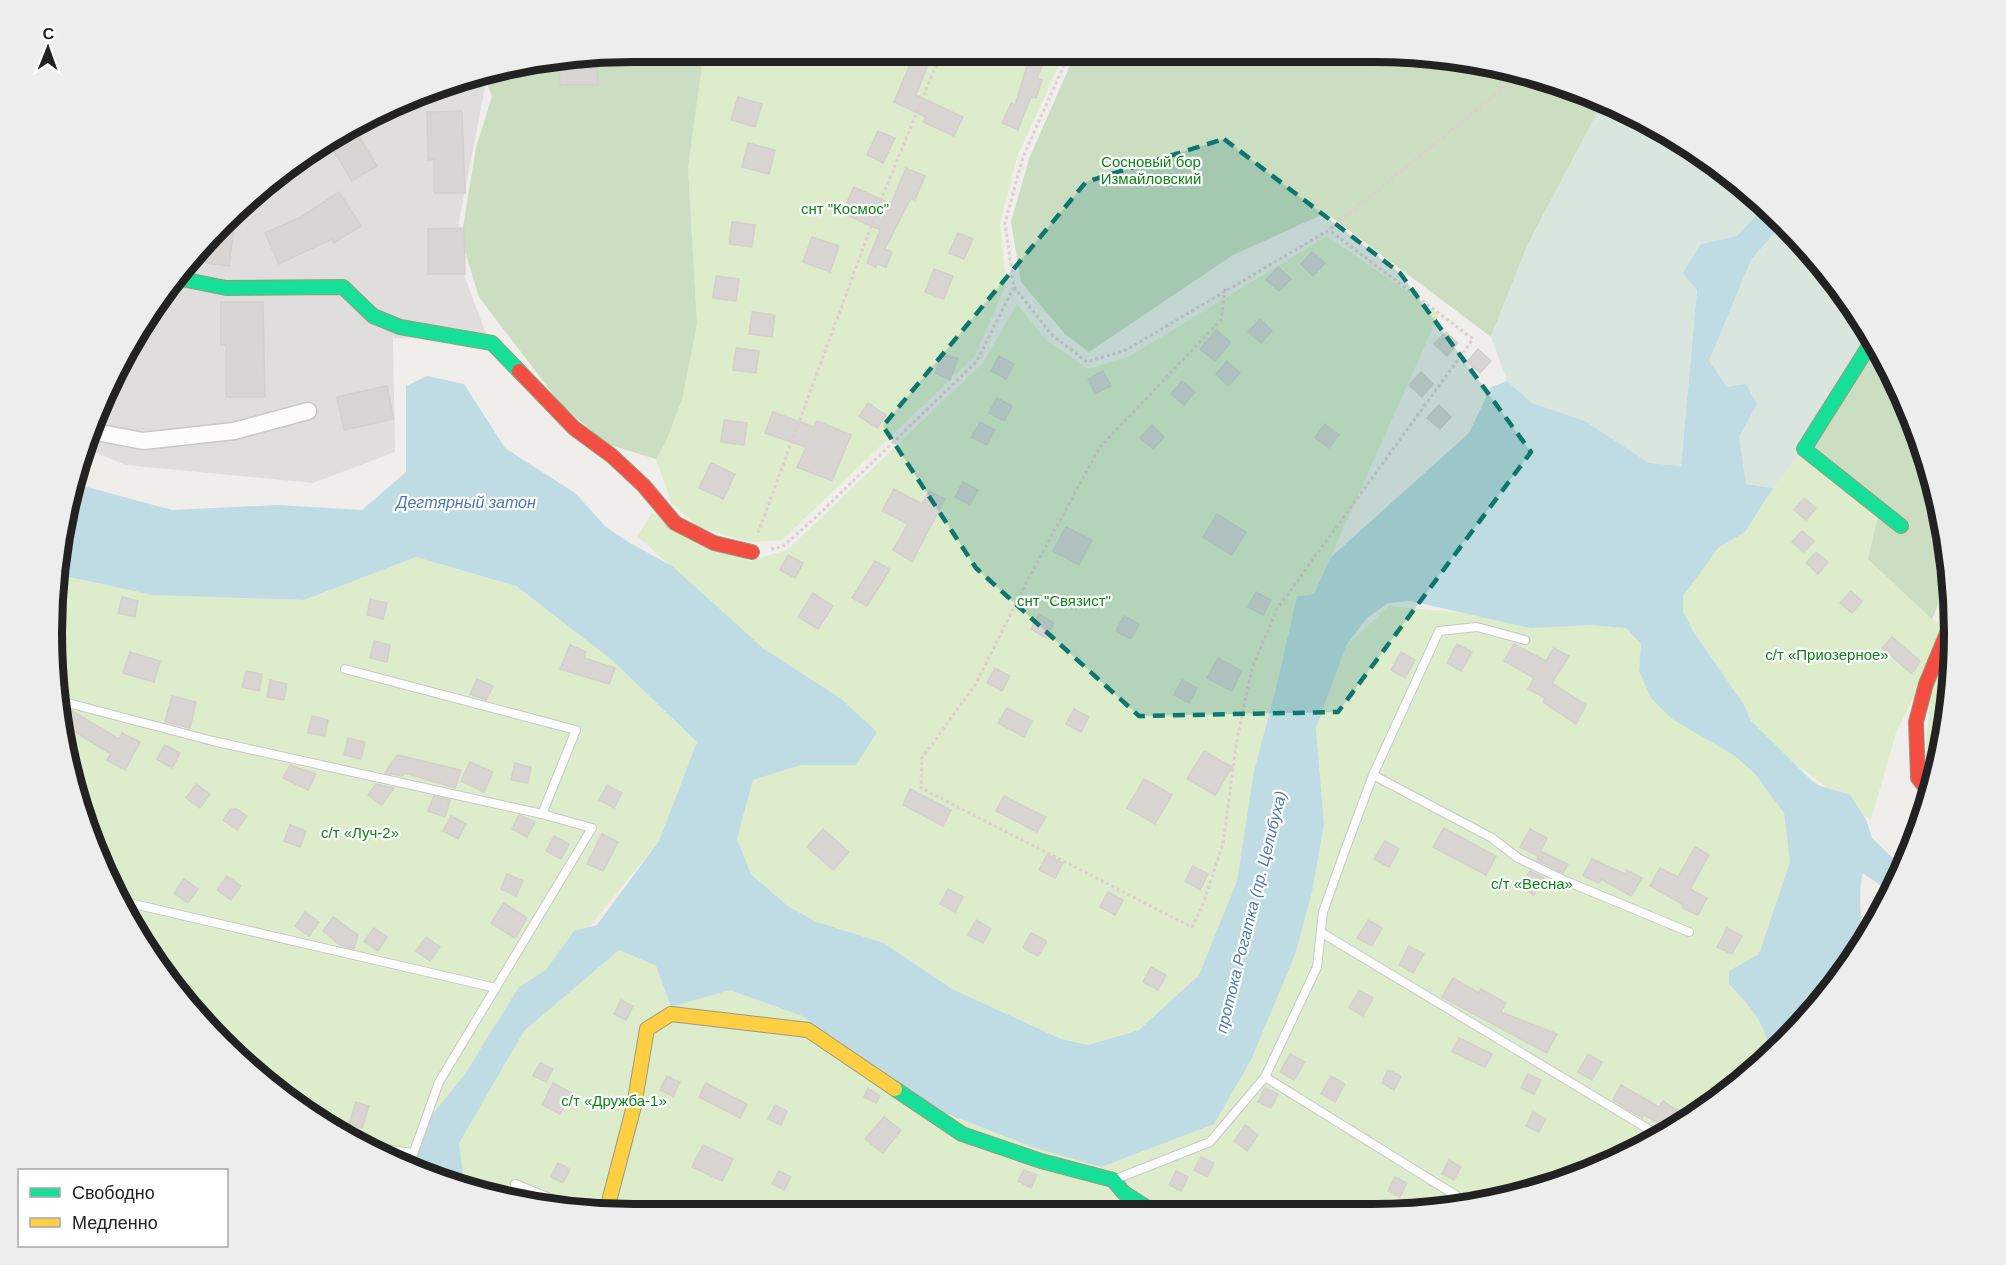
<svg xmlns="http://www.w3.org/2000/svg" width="2006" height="1265" font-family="Helvetica,sans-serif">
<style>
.residential{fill:#dfdedc}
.grass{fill:#ddeccb}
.forest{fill:#cbdec1}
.wetland{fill:#d9e6de}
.water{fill:#bfdbe3}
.building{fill:#d7d4d2;stroke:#d3d0cc;stroke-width:1.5}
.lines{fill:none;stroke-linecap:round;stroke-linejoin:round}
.lane-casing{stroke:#c9c8c7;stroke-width:10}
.street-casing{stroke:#c9c8c7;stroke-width:19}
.fast-casing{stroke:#999a82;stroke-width:16}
.slow-casing{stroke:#999a82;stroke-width:16}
.jam-casing{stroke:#999a82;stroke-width:16}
.path{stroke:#dccecd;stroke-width:3;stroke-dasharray:3 3;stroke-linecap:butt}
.lane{stroke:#fdfcfc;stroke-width:8}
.street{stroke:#fdfcfc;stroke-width:16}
.fast{stroke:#16e098;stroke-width:14}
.slow{stroke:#ffcf43;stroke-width:14}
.jam{stroke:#f24e42;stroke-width:14}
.marked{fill:#0f766e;fill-opacity:0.2;stroke:#0f766e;stroke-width:4.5;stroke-dasharray:12 8;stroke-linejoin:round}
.labels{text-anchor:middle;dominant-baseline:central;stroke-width:4.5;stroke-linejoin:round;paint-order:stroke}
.park-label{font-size:15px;fill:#0c8416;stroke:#fff}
.water-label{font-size:16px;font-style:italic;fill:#4a7aab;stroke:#fff}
.rim{fill:none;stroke:#222;stroke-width:8}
</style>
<rect width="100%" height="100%" fill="#f0eeeb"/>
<path class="residential" d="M480,76L485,87L454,248L488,339L393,338L395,452L313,483L126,465L82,447L171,278L309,149L446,82Z"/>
<g class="grass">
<path d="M704,51L1064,54L1018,155L1000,222L1006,285L975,356L782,540L750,542L698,527L672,504L656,459L665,444L697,324L688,167Z"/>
<path d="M1327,236L1439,314L1314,594L1297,596L1276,688L1254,771L1237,881L1199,975L1139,1030L1088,1045L1061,1039L952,989L884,943L817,922L789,907L751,873L737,839L753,780L801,765H856L840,698L764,649L637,536L652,513L749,561L787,550L983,363L1017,304L1046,340L1088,369L1130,356Z"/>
<path d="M1804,449L1880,508L1932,619L1947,628L1896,733L1871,820L1789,759L1751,721L1744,705L1693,631L1683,611L1682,596L1718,548L1745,532L1773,488Z"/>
<path d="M416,557L515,586L613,661L697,742L659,841L410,1148L358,1140L278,1094L149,955L71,783L51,632L60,575L153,595L304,600Z"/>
<path d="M1389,606L1626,628L1641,644L1639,671L1652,698L1672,719L1735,756L1755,774L1784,813L1790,862L1759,954L1729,972V984C1747,1003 1769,1026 1768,1053L1728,1094L1631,1154L1524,1194L1412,1213L557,1209L462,1184L456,1145L524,1031L618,950L656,966L671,1007L730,990L802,1016L886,1075L1032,1147L1296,952L1312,892L1324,824L1316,728L1346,646Z"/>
<path d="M1953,649L1954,671L1935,781L1924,769L1931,687Z"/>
</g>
<g class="forest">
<path d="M633,51H704L688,167L697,324L682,399L665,444L656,459L606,444L559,402L479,297L461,239L476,148L492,96L484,76Z"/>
<path d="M1075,54L1449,56L1604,100L1528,244L1491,337L1326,213L1233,255L1089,352L1065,334L1021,282L1011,222L1029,159Z"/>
<path d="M1877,342L1924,446L1950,557L1951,575L1932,619L1868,559L1880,508L1804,449Z"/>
</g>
<g class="wetland">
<path d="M1604,100L1728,171L1765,206L1737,236L1701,244L1681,466L1649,463L1585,421L1532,403L1507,381L1491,337L1528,244Z"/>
<path d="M1783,223L1811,249L1874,338L1804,449L1773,488L1746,484L1727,387L1709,361L1751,260Z"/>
</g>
<path class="water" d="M1765,206L1783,223L1751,260L1709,361L1727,387L1746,384L1757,404L1739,437L1746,484L1773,488L1745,532L1718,548L1683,596V611L1693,631L1744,705L1751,721L1809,778L1818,785L1850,795L1866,819L1872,838L1903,868L1893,894L1863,873C1856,895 1865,932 1859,947C1843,990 1799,1022 1768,1053C1769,1026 1747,1003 1729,984V971L1759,954L1790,862L1784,813L1755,774L1735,756L1672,719L1651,698L1639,671L1641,644L1626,628L1589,625L1531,628L1410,601L1388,603L1367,618L1346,646L1316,728L1324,824L1312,892L1296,952L1251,1060L1214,1124L1101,1167L1032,1147L938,1110L802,1016L730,990L671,1007L656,966L619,950L524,1031L459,1143L464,1184L419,1172L411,1157L421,1129L465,1074L519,987L546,970L574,931L597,925L659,841L697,742L613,661L516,586L416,557L304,600L153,595L60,575L76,484L172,510L278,505L362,510L406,472V386L427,376L464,384L505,448L575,493L606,527L630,543L672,566L764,649L840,698L877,732L856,765H801L753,780L737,839L751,874L789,907L817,922L884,943L952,989L1061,1039L1088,1045L1139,1030L1199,975L1237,881L1254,771L1276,688L1297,596L1314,594L1330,558L1469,433L1491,387L1507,381L1532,403L1585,421L1649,463L1681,466L1697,290L1683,273L1701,244L1737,236Z"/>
<g class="building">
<path d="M1031,53L1047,54L1037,78L1042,80L1036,98L1031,97L1018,130L1002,123L1011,103L1015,105Z"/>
<path d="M914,55L929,61L916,95L963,117L954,136L923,122L926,117L894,102Z"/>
<path d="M597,57L598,85H560L559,63Z"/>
<path d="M738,97L762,104L755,127L731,120Z"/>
<path d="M462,111L465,193H434V159L428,160L427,112Z"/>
<path d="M355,130L377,166L352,181L330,145Z"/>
<path d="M878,131L895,138L883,163L867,155Z"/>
<path d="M748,143L775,150L769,174L742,167Z"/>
<path d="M906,168L925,176L915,200L911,198L885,249L892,252L886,267L877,264L876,267L867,263L880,230L842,213L854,187L891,204Z"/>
<path d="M339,192L361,226L334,243L332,239L279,264L265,233L301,217Z"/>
<path d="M235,219L229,266L190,261Z"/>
<path d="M732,222L755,225L752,247L729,244Z"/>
<path d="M464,228L465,274H428V229Z"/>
<path d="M958,233L973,239L964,259L949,253Z"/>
<path d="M812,237L839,246L830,272L803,262Z"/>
<path d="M1312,252L1325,263L1313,276L1301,264Z"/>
<path d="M1278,267L1291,279L1279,291L1266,280Z"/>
<path d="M934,269L953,276L944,299L925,292Z"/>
<path d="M716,276L739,279L736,301L713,298Z"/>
<path d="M221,302H263L265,397H226V345H221Z"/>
<path d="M752,312L775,315L772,337L749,334Z"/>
<path d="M1260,319L1272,331L1261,343L1248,332Z"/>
<path d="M1216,330L1231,342L1215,361L1200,349Z"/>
<path d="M1446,332L1458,343L1447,356L1434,344Z"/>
<path d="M736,348L759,351L756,373L733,370Z"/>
<path d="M1478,349L1491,361L1480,373L1467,362Z"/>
<path d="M943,353L958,359L950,380L935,373Z"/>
<path d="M999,356L1014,364L1006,379L991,371Z"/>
<path d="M1227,361L1240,373L1228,386L1216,374Z"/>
<path d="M1103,371L1111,386L1095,394L1088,379Z"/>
<path d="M1421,372L1433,384L1422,397L1409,385Z"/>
<path d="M1182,381L1195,392L1184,405L1171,394Z"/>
<path d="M387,386L394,419L344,430L337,397Z"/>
<path d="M997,398L1012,406L1004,421L989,413Z"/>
<path d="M868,403L886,415L877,428L859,416Z"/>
<path d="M1439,405L1451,417L1440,429L1427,418Z"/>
<path d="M773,412L814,427L817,421L851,435L832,481L797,467L806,447L765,433Z"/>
<path d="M724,420L747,423L744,445L721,442Z"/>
<path d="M980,422L995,430L987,445L971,437Z"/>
<path d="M1325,424L1339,435L1329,448L1315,438Z"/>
<path d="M1152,425L1164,437L1153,449L1140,438Z"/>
<path d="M711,463L735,474L723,499L699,488Z"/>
<path d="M963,482L978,490L970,505L955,497Z"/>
<path d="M894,489L922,504L929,491L945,499L912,562L893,550L908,524L882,511Z"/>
<path d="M1804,498L1816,508L1806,520L1794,510Z"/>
<path d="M1217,514L1246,532L1232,555L1203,537Z"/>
<path d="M1066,527L1092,540L1079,565L1053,551Z"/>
<path d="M1802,531L1814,541L1804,552L1792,542Z"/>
<path d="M1816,552L1828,562L1818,574L1806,563Z"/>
<path d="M788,555L803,563L795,578L780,570Z"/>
<path d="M875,561L890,569L867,606L852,598Z"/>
<path d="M1851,591L1862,601L1852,613L1840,603Z"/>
<path d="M1256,592L1271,600L1263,615L1248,607Z"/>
<path d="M813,593L833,606L818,629L798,617Z"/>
<path d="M122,597L138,601L135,617L118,613Z"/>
<path d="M370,599L387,603L383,619L367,615Z"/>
<path d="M1039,614L1054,623L1046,638L1031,629Z"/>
<path d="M1124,616L1139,624L1131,639L1116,631Z"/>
<path d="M1892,637L1920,661L1912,674L1882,648Z"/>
<path d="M374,641L390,645L387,662L370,658Z"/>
<path d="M1457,644L1472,652L1461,671L1447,663Z"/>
<path d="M1514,644L1546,661L1554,648L1569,656L1552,683L1586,705L1576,724L1543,702L1545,698L1528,689L1534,678L1504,661Z"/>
<path d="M570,645L586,652L584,658L615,668L609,684L560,669Z"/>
<path d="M130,652L160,661L154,682L123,673Z"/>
<path d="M1401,652L1415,660L1405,678L1391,670Z"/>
<path d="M1218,658L1242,671L1232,691L1207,678Z"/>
<path d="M1951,661L1953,662L1954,671L1948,705L1937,699Z"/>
<path d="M995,668L1010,676L1002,691L987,683Z"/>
<path d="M246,671L262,674L259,691L242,687Z"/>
<path d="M477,679L493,686L486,700L470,694Z"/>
<path d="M270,680L287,684L284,700L267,697Z"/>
<path d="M1182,680L1197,688L1189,703L1174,695Z"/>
<path d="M172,696L196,702L190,728L165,722Z"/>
<path d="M61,708L72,711L119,739L122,733L140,742L125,770L107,760L111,754L72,730L65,739Z"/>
<path d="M1007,708L1032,721L1024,737L998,723Z"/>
<path d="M1074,709L1089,717L1081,732L1066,724Z"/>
<path d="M312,716L328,720L325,736L308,733Z"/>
<path d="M348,738L365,742L361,759L344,755Z"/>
<path d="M165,745L180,753L172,768L157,759Z"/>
<path d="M1204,751L1232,767L1215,795L1187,779Z"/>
<path d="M397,755L461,770L455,788L405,773L402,776L385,773Z"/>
<path d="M470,762L493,772L484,792L461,781Z"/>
<path d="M515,763L531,767L528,783L511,780Z"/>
<path d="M290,765L316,774L308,790L283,778Z"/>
<path d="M1144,779L1172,795L1155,824L1127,808Z"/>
<path d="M196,784L210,794L200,808L186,798Z"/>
<path d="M376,784L394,788L382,805L368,795Z"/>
<path d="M607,785L622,793L614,808L599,800Z"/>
<path d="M910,789L951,810L943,826L903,805Z"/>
<path d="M434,796L450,800L445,817L428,811Z"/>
<path d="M1004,796L1046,817L1037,832L996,811Z"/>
<path d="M231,809H237L247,816L237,830L223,820Z"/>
<path d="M519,815L535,822L527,837L512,829Z"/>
<path d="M451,816L466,824L458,839L443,831Z"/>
<path d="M290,825L306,831L300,847L284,841Z"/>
<path d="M1444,828L1496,856L1486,875L1433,847Z"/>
<path d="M823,829L849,852L833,870L807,847Z"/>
<path d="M1530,829L1547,838L1538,856L1520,847Z"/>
<path d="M602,834L618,842L603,871L587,864Z"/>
<path d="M554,836L569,844L561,859L546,851Z"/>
<path d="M1385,841L1399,849L1389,867L1374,859Z"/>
<path d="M1695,847L1709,855L1690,889L1707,898L1698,915L1682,908L1684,905L1650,886L1660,868L1678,877Z"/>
<path d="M1542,852L1568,864L1563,873L1537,860Z"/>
<path d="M1047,855L1063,863L1055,878L1039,870Z"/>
<path d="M1592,859L1625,874L1627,870L1642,878L1631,896L1601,879L1599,883L1583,876Z"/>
<path d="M1193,866L1208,874L1200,890L1185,881Z"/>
<path d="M1530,871L1544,878L1534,895L1520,887Z"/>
<path d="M507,874L523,881L516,896L501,889Z"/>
<path d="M227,876L241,886L231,900L217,890Z"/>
<path d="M184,879L198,889L188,903L174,893Z"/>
<path d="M948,889L963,897L955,912L940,904Z"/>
<path d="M1108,892L1123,900L1115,915L1100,907Z"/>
<path d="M504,903L527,918L515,938L491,923Z"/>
<path d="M305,912L319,922L309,936L295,926Z"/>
<path d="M333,917L358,935L354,949L340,945L323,931Z"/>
<path d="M976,920L991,929L983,943L968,935Z"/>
<path d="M1368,920L1382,928L1372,946L1357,938Z"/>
<path d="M374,928L387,937L378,951L364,941Z"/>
<path d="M1727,928L1742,936L1732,954L1717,947Z"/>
<path d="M1031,933L1047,941L1038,956L1023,948Z"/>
<path d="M426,937L440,947L430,961L416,951Z"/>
<path d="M1409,946L1424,954L1413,973L1399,965Z"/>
<path d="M1151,967L1166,975L1158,990L1143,982Z"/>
<path d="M1453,978L1479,993L1481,989L1506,1003L1501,1012L1557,1034L1547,1053L1442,997Z"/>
<path d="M1359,990L1373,998L1363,1016L1349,1008Z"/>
<path d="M621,1000L633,1006L626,1020L614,1014Z"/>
<path d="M1459,1038L1492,1054L1485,1067L1452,1052Z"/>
<path d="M1290,1054L1305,1062L1294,1080L1280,1072Z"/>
<path d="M1588,1054L1602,1062L1592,1080L1578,1072Z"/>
<path d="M540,1063L553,1069L546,1082L533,1076Z"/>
<path d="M1388,1070L1401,1076L1394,1090L1382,1083Z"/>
<path d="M1528,1074L1541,1080L1534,1094L1521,1088Z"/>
<path d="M667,1076L680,1082L673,1096L660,1090Z"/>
<path d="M1331,1076L1345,1084L1335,1102L1321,1094Z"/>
<path d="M553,1083L572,1093L560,1114L542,1105Z"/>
<path d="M706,1083L747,1104L740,1118L699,1097Z"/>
<path d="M1621,1085L1659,1107L1663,1101L1677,1110L1667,1128L1644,1115L1642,1118L1613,1100Z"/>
<path d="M868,1088L880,1096L876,1103L864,1097Z"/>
<path d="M1265,1088L1278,1094L1271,1108L1258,1102Z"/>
<path d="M356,1102L369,1106L362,1128L349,1124Z"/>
<path d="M775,1105L787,1111L781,1125L768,1119Z"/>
<path d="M1533,1112L1546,1119L1539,1132L1526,1126Z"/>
<path d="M884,1117L901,1130L883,1153L865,1139Z"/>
<path d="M1245,1125L1258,1135L1247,1151L1234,1141Z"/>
<path d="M703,1145L733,1159L722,1181L692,1167Z"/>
<path d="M1201,1157L1214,1163L1207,1177L1194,1170Z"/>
<path d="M1449,1160L1461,1167L1454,1180L1442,1174Z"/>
<path d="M558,1163L570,1169L563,1183L551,1177Z"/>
<path d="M1024,1170L1037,1175L1031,1188L1018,1181Z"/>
<path d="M779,1171L791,1177L784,1190L772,1184Z"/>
<path d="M1176,1171L1188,1177L1181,1191L1169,1185Z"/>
<path d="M1395,1177L1407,1183L1400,1197L1388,1191Z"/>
</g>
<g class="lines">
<defs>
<g id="lane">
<path d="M345,669L576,730L542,814"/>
<path d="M60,701L213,741L542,814L592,828L439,1082L408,1168"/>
<path d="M1373,775L1492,838L1518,858L1566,881L1689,932"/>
<path d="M125,902L496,988"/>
<path d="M1322,933L1660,1136"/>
<path d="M1265,1077L1468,1203"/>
<path d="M371,1147L412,1153"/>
<path d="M1116,1179L1210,1142L1265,1077L1317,967L1323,912L1344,853L1373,775L1439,631L1477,627L1525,640"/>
<path d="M515,1184L577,1209"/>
</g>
<path id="street" d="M90,431L143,441L234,431L308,411"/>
<g id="fast">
<path d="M172,277L226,288L343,287L373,316L400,327L492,343L519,371"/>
<path d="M1874,338L1804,449L1901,526"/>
<path d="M895,1089L962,1134L1041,1161L1113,1180L1124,1193L1154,1212"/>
</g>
<path id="slow" d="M607,1209L634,1106L647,1029L671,1014L808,1030L895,1089"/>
<g id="jam">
<path d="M519,371L574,428L612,456L644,486L675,523L714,543L752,552"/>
<path d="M1931,794L1918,778L1916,722L1926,684L1952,621"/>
</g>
</defs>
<use href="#lane" class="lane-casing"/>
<use href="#street" class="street-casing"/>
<use href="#fast" class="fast-casing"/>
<use href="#slow" class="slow-casing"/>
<use href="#jam" class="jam-casing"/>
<g class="path">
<path d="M1069,54L1023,157L1005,223L1014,287L1051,334L1087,362L1126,350L1329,230L1519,75"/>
<path d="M1225,289L1221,320L1100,447L1027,581L975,685L922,758L921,788L1192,927L1202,907L1223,844L1237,739L1252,668L1277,609L1473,339L1329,230"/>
<path d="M758,533L881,200L941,53"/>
<path d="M771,549L782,547L815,518L977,361L1014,287"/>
<path d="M1917,832L1919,810"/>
</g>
<use href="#lane" class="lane"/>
<use href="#street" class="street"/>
<use href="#fast" class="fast"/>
<use href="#slow" class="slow"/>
<use href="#jam" class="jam"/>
</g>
<path class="marked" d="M1224,139L1400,273L1531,452L1338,712L1139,716L976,568L883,426L1086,182Z"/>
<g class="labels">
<g class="park-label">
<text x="1151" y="161">Сосновый бор<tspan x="1151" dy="17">Измайловский</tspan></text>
<text x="845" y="208">снт "Космос"</text>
<text x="1064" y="600">снт "Связист"</text>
<text x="1827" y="654">с/т «Приозерное»</text>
<text x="360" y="832">с/т «Луч-2»</text>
<text x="1532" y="883">с/т «Весна»</text>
<text x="614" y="1100">с/т «Дружба-1»</text>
</g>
<g class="water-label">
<text x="466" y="502">Дегтярный затон</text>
<text transform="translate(1251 912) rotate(-76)">протока Рогатка (пр. Целибуха)</text>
</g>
</g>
<path d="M0 0H2006V1265H0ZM633 62H1373A571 571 0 0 1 1944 633V633A571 571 0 0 1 1373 1204H633A571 571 0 0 1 62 633V633A571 571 0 0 1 633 62Z" fill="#ededed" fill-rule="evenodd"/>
<path class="rim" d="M633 62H1373A571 571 0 0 1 1944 633V633A571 571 0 0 1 1373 1204H633A571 571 0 0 1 62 633V633A571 571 0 0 1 633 62Z"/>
<rect x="18" y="1169" width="210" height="78" fill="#ffffff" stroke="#a7a7a7" stroke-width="1.5"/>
<rect x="30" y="1188" width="30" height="9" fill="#16e098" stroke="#a7a7a7" stroke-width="1.5"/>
<text x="72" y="1199" font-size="18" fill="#222222">Свободно</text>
<rect x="30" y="1218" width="30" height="9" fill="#ffcf43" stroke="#a7a7a7" stroke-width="1.5"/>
<text x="72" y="1229" font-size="18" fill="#222222">Медленно</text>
<g transform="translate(48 48) rotate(1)" stroke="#ffffff" stroke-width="4.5" paint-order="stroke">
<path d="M0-4.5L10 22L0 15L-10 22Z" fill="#222222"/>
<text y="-9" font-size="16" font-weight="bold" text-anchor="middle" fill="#222222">С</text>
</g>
</svg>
